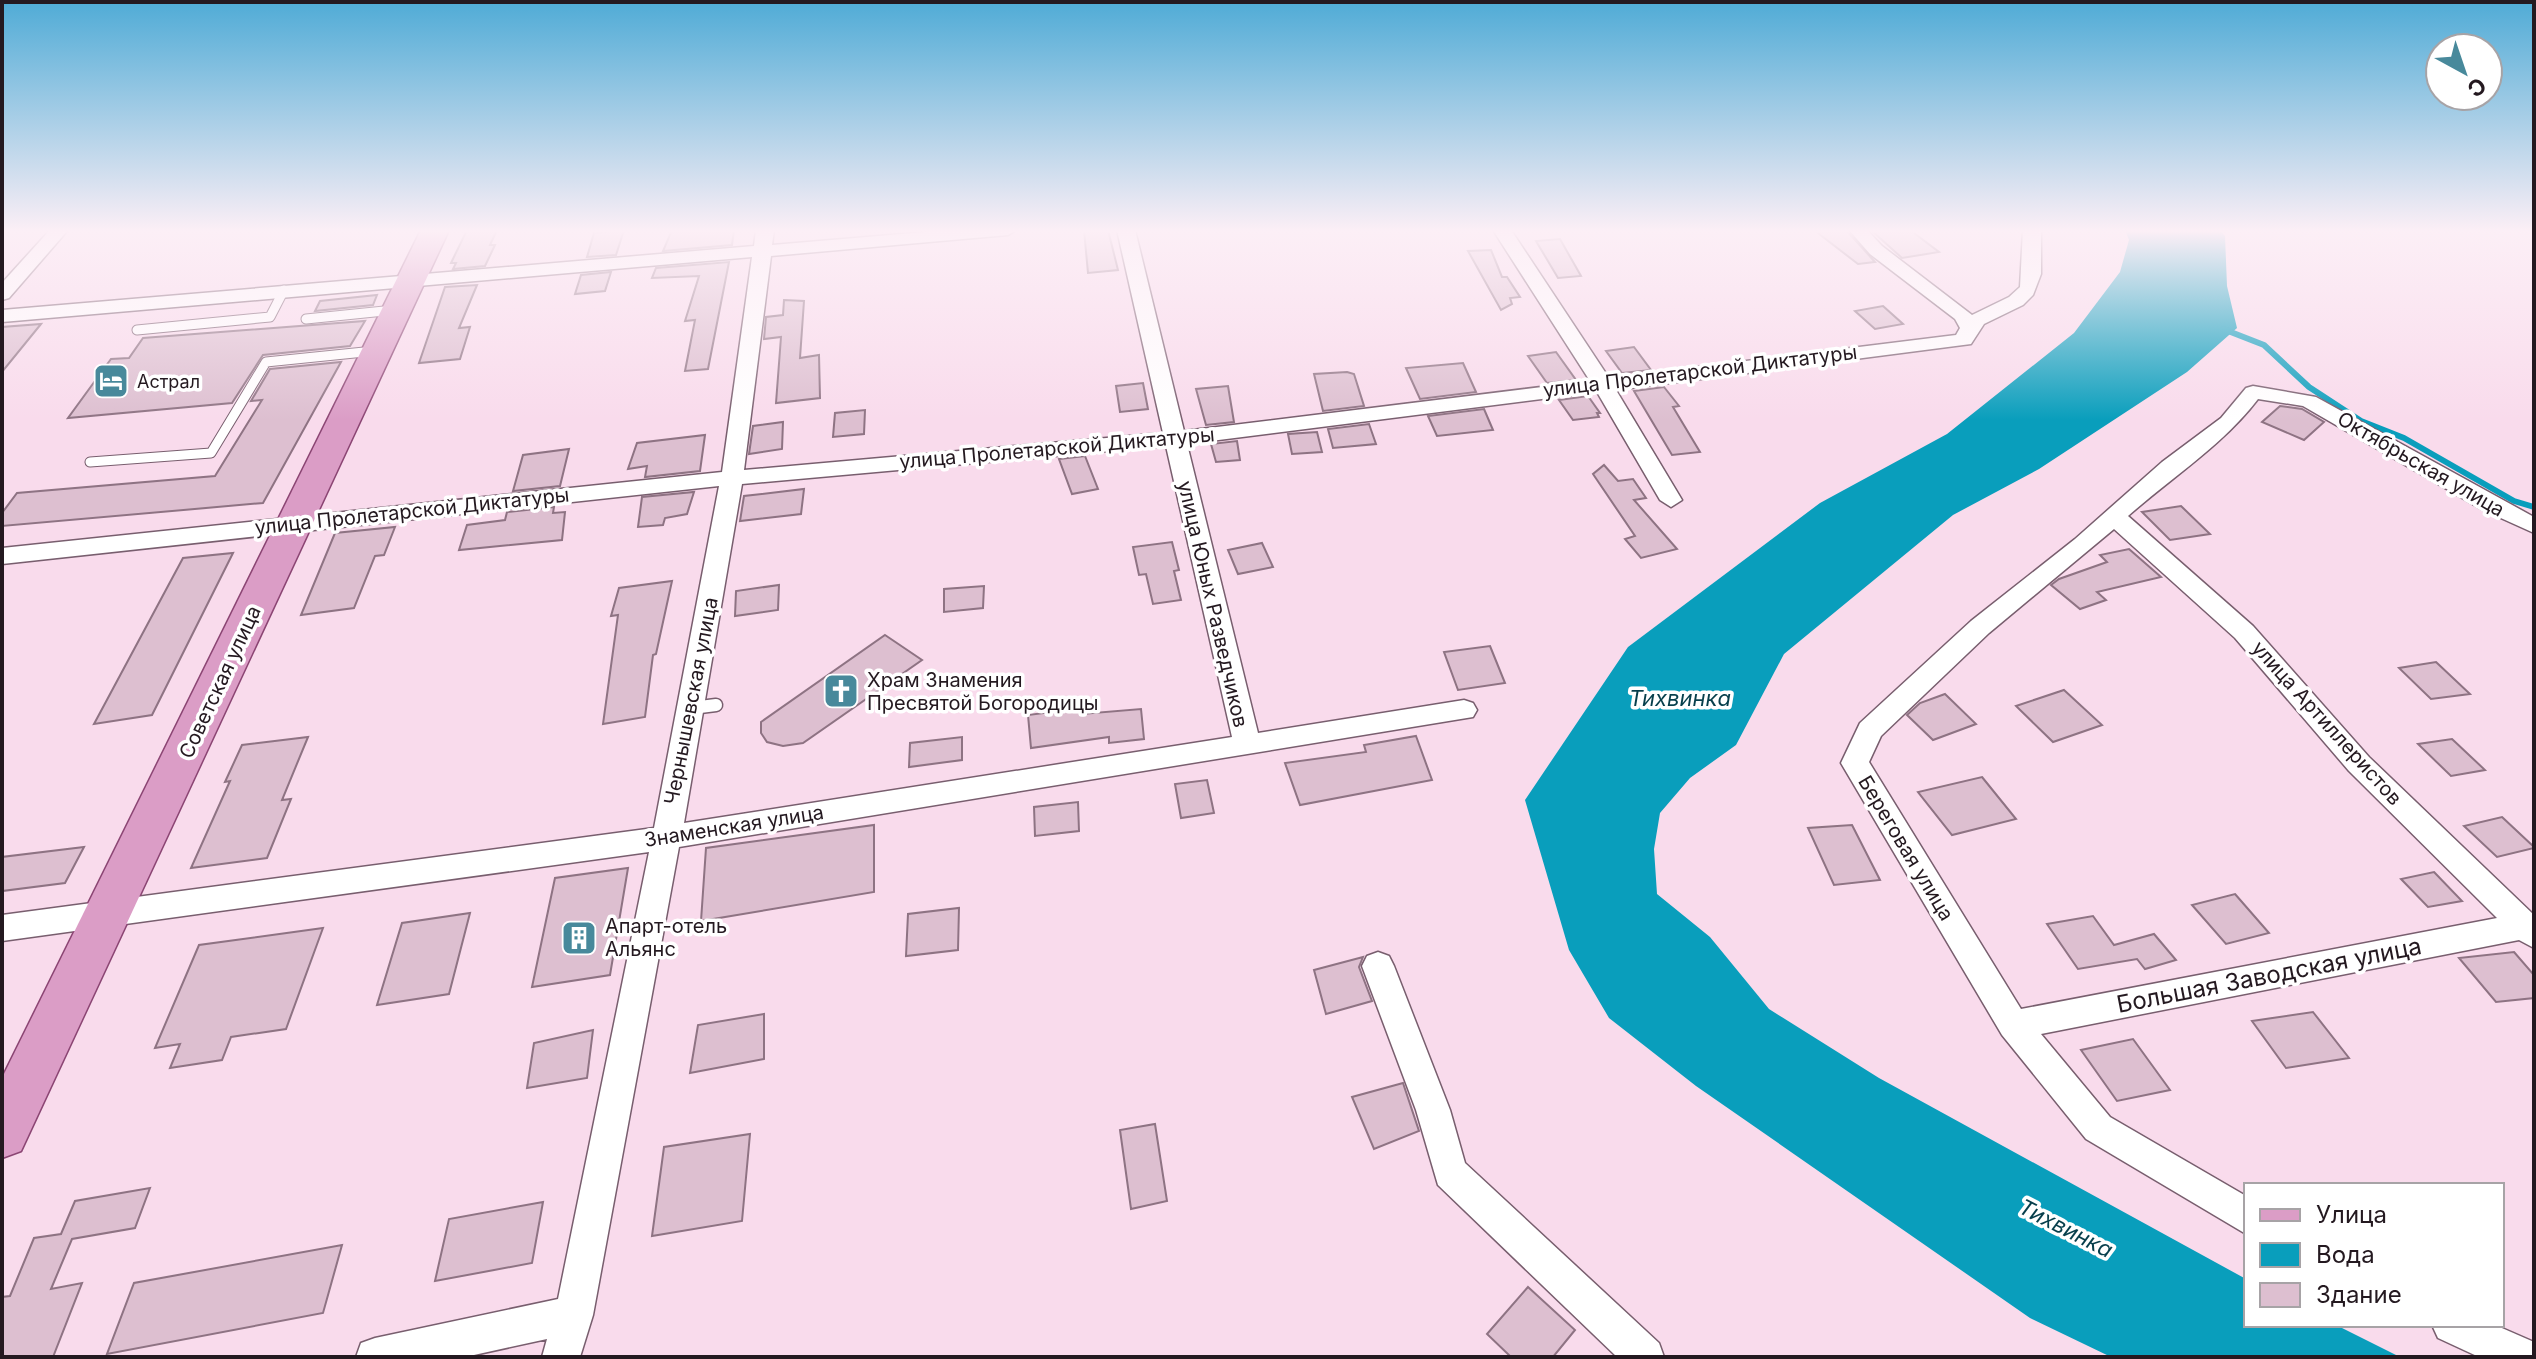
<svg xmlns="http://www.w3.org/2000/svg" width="2536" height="1359" font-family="Inter,sans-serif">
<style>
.water{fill:#099ebc}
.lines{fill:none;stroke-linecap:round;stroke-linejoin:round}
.stream{stroke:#099ebc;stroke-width:6}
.building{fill:#ddbfd0;stroke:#8e7383;stroke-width:2}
.lane-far1-casing{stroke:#785e6e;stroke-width:11}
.lane-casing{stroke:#785e6e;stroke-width:15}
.street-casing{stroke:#785e6e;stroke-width:3}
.primary-casing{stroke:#8b4573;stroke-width:3}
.lane-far1{stroke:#fff;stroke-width:9}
.lane{stroke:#fff;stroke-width:12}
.street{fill:#fff;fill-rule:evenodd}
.primary{fill:#db9dc6;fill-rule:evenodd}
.labels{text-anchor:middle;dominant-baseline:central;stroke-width:7;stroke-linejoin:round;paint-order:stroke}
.far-poi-label{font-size:18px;fill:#241920;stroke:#fff;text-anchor:start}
.street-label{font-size:20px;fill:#241920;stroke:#fff}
.poi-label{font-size:20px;fill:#241920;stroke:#fff;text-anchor:start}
.water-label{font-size:22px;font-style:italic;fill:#073f4c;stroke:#fff}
.near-street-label{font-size:24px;fill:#241920;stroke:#fff}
</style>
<rect width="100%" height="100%" fill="#f9dbec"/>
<path class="water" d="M2125,230H2220L2225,236L2227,286L2237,328L2187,372L2039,469L1953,515L1784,654L1736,745L1690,778L1660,813L1654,849L1657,894L1710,937L1769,1009L1879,1078L2246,1279V1325H2336L2400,1357H2111L2030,1318L1696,1086L1609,1018L1569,950L1525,800L1628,647L1820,503L1947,434L2074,333L2120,272L2129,240Z"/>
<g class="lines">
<path class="stream" d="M2223,329L2264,345L2309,387L2361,421L2404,438L2514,501L2534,507"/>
</g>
<g class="building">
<path d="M467,230H497L490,245H495L485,266L453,269L456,263H451Z"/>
<path d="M624,230L616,255L587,257L594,233Z"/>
<path d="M672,230H734L732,245L663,251Z"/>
<path d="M1084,230H1108L1118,270L1088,273Z"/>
<path d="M1814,230H1846L1875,262L1858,264Z"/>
<path d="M1871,230H1910L1939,252L1902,258Z"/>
<path d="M1560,239L1581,276L1558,278L1536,241Z"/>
<path d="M1491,250L1502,277H1507L1520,297L1510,298L1512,304L1501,310L1468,251Z"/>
<path d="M729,262L708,369L685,371L695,320L685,321L699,276L652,278L656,268Z"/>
<path d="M611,272L605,291L575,294L581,275Z"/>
<path d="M477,285L459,328L470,327L460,359L419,363L445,287Z"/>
<path d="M377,295L373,305L315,311L320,301Z"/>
<path d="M784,300L804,301L800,358L819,355L820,398L776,403L781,337L764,339L766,317L783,315Z"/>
<path d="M1883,306L1903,324L1875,329L1855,311Z"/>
<path d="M365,321L350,346L263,355L232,403L68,418L111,359L129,358L143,338Z"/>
<path d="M41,324L2,372V327Z"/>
<path d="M1634,347L1651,370L1622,373L1606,351Z"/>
<path d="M1556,352L1576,380L1547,383L1528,356Z"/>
<path d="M341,362L263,503L2,526V513L17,493L215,476L262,400L251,401L270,369Z"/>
<path d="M1463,363L1476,392L1420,399L1406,368Z"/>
<path d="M1347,372L1354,374L1364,406L1323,411L1314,374Z"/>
<path d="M1143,383L1148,409L1120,412L1116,386Z"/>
<path d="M1228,386L1234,422L1206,425L1196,389Z"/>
<path d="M1664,387L1679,406L1673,407L1700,452L1672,455L1634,391Z"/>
<path d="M1588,396L1600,413H1597L1599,417L1573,420L1559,400Z"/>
<path d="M2280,406L2302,409L2324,422L2304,440L2262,422Z"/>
<path d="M1484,409L1493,430L1437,436L1428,416Z"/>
<path d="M865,410L864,434L833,437L835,413Z"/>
<path d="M783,422L782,449L749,454L753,426Z"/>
<path d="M1369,424L1376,444L1333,448L1328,429Z"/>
<path d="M1317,432L1322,452L1292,454L1288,434Z"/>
<path d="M705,435L700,471L645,477L647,466L628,469L637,443Z"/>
<path d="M1237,441L1240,460L1216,462L1211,444Z"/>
<path d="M569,449L560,486L513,491L523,455Z"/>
<path d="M1085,456L1098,489L1072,494L1059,459Z"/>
<path d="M1604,465L1618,481L1633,479L1646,498L1634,500L1677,549L1641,558L1625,539L1635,536L1593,474Z"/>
<path d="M804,489L801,514L740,521L744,496Z"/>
<path d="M694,492L687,514L665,518L663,525L638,527L642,497Z"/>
<path d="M2181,506L2210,534L2170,540L2142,512Z"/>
<path d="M554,507L553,513L565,512L562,540L459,550L467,525L505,520L507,512Z"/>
<path d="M395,527L384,555L375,556L354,608L301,615L335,533Z"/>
<path d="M1172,542L1179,570L1174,571L1181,600L1153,604L1146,574L1139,575L1133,547Z"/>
<path d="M1262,543L1273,567L1238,574L1228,550Z"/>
<path d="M2129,549L2161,577L2097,592L2106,600L2080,609L2051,585L2059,579L2107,562L2100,555Z"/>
<path d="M233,553L152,715L94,724L183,558Z"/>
<path d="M672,581L656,654L653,655L645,717L603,724L618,615L611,616L619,588Z"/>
<path d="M779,585L778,610L735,616L736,591Z"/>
<path d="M984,586L983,608L944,612V589Z"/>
<path d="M885,635L922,660L803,743L783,746L767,742L761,733V722Z"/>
<path d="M1490,646L1505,683L1458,690L1444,652Z"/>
<path d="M2436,662L2470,694L2431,699L2399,668Z"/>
<path d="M2064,690L2102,725L2053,742L2016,706Z"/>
<path d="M1945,694L1976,724L1933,740L1907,715L1920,703Z"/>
<path d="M1082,708V714L1141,709L1144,739L1109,743V737L1031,748L1028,715Z"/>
<path d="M1416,736L1432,780L1300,805L1285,763L1366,752L1364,745Z"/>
<path d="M308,737L282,800L291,799L267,858L191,868L230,781L225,782L242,745Z"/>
<path d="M962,737V760L909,767L910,743Z"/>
<path d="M2452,739L2485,770L2451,776L2418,744Z"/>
<path d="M1982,777L2016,819L1952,835L1918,792Z"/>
<path d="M1207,780L1214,813L1181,818L1175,784Z"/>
<path d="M1078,802L1079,831L1035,836L1034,807Z"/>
<path d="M2502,817L2534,847V848L2497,857L2464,826Z"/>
<path d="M874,825V892L701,921L706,848Z"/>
<path d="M1852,825L1880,880L1834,885L1808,828Z"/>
<path d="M84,847L65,883L2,891V857Z"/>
<path d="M628,868L610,975L532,987L555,878Z"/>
<path d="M2434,872L2462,901L2428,907L2401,879Z"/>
<path d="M2235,894L2269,933L2226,944L2192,905Z"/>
<path d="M959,908L958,950L906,956L908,914Z"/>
<path d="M470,913L449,994L377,1005L402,923Z"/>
<path d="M2093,916L2114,945L2154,934L2176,960L2145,969L2137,959L2078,969L2047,924Z"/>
<path d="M323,928L286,1029L231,1037L222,1060L170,1068L180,1044L155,1048L199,945Z"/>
<path d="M2514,952L2534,975V998L2496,1002L2459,958Z"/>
<path d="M1363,957L1359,967L1372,1001L1326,1014L1314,970Z"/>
<path d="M2313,1012L2349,1058L2286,1068L2252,1021Z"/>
<path d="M764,1014V1059L690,1073L698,1025Z"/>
<path d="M593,1030L587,1078L527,1088L534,1043Z"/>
<path d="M2133,1039L2170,1090L2117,1101L2081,1050Z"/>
<path d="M1403,1083L1419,1131L1374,1149L1352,1097Z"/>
<path d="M1155,1124L1167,1201L1131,1209L1120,1130Z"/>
<path d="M750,1134L742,1221L652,1236L664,1147Z"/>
<path d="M150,1188L135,1228L72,1239L51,1289L82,1283L53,1357H2V1297L10,1296L34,1238L61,1234L75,1201Z"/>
<path d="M543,1202L532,1263L435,1281L449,1219Z"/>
<path d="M342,1245L323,1313L107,1354L134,1283Z"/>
<path d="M1528,1287L1575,1330L1553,1357H1511L1487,1334Z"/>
</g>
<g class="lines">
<defs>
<g id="lane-far1">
<path d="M306,319L394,310"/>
<path d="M137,330L270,317L284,290"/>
<path d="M90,462L211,453L266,362L374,351"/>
</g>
<path id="lane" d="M692,708L716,705"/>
<g id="street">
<path d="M50,230H68L9,298L2,300V283Z"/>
<path d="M756,230H774L772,245L949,230H1017L1008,235L771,256L744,470L1163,433L1117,230H1135L1184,431L1590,381L1493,230H1511L1609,378L1956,335L1960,328L1955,319L1870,254L1849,230H1867L1882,246L1972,315L2009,297L2020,287L2023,230H2041V274L2033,295L2023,305L1984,324L1971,344L1616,390L1682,500L1671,507L1660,500L1597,392L1187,444L1258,733L1464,700L1473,703L1477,710L1473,717L679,847L593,1315L580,1357H542L547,1339L465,1357H356L361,1343L375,1338L558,1299L649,852L2,941V915L654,828L719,486L2,564V548L722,472L752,257L2,322V310L754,246ZM1166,446L1232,737L684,823L742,484Z"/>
<path d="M2253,386L2316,397L2534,517V533L2483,510L2303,406L2258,399C2223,445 2171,478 2128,516L2253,626L2369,757L2534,915V948L2519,940L2041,1034L2110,1117L2246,1196V1234L2086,1139L2002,1035L1841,763L1860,723L1971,621L2075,539L2162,462L2221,418L2246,388ZM2114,529L2235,638L2349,771L2497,918L2021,1009L1869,762L1881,736L1989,633Z"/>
<path d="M1378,952L1389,956L1394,966L1450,1110L1465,1163L1659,1343L1664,1357H1617L1438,1185L1416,1110L1362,966L1367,956Z"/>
<path d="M2432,1325H2495L2534,1342V1357H2479L2438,1338Z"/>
</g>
<path id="primary" d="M421,230H449L21,1151L2,1158V1078Z"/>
</defs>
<use href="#lane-far1" class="lane-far1-casing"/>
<use href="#lane" class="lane-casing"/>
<use href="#street" class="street-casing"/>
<use href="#primary" class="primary-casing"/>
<use href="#lane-far1" class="lane-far1"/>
<use href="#lane" class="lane"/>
<use href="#street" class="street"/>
<use href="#primary" class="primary"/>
</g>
<linearGradient id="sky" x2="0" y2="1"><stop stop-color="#4fabd6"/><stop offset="0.55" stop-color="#fceff6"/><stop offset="1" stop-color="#fceff6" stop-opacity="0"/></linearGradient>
<rect width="2536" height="420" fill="url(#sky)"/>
<defs>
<symbol id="hotel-square" viewBox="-11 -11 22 22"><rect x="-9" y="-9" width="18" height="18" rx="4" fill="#48899b" stroke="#fff"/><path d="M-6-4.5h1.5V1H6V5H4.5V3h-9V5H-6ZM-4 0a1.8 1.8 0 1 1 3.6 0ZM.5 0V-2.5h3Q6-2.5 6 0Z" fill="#fff"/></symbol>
<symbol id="church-square" viewBox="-11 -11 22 22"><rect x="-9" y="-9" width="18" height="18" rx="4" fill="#48899b" stroke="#fff"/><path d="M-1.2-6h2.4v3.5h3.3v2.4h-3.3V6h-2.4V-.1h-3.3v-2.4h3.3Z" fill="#fff"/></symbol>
<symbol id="building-square" viewBox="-11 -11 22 22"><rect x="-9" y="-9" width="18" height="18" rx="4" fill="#48899b" stroke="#fff"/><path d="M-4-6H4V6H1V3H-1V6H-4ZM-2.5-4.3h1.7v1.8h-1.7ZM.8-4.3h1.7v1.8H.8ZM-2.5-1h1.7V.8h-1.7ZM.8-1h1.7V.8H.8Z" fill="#fff"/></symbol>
</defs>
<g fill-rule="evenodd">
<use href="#hotel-square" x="91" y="361" width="40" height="40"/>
<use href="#church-square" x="821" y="671" width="40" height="40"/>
<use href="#building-square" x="559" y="918" width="40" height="40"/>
</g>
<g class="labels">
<g class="far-poi-label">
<text x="137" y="381">Астрал</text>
</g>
<g class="street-label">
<text transform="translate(1700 371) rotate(-7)">улица Пролетарской Диктатуры</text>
<text transform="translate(1057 448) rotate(-5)">улица Пролетарской Диктатуры</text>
<text transform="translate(2421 464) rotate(30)">Октябрьская улица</text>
<text transform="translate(412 511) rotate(-6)">улица Пролетарской Диктатуры</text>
<text transform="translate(1213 604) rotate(77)">улица Юных Разведчиков</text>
<text transform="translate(220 682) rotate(-65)">Советская улица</text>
<text transform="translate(691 701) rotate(-79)">Чернышевская улица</text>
<text transform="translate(2327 723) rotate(48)">улица Артиллеристов</text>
<text transform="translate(734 826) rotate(-9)">Знаменская улица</text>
<text transform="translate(1906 848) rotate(59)">Береговая улица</text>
</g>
<g class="poi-label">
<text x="867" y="680">Храм Знамения<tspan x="867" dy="23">Пресвятой Богородицы</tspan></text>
<text x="605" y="926">Апарт-отель<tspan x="605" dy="23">Альянс</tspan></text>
</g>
<g class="water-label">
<text x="1680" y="698">Тихвинка</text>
<text transform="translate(2066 1228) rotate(27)">Тихвинка</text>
</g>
<g class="near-street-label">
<text transform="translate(2269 975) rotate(-11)">Большая Заводская улица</text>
</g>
</g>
<rect width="2536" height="1359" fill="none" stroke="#241920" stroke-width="8"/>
<rect x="2244" y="1183" width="260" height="144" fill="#ffffff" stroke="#a7a3a6" stroke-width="2"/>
<rect x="2260" y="1209" width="40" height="12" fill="#db9dc6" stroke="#a7a3a6" stroke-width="2"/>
<text x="2316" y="1223" font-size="24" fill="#241920">Улица</text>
<rect x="2260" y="1243" width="40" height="24" fill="#099ebc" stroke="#a7a3a6" stroke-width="2"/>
<text x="2316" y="1263" font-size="24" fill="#241920">Вода</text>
<rect x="2260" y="1283" width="40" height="24" fill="#ddbfd0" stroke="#a7a3a6" stroke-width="2"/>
<text x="2316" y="1303" font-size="24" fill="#241920">Здание</text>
<g transform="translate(2464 72) rotate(140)"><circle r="38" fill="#ffffff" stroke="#a7a3a6" stroke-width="2"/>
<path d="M0-6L14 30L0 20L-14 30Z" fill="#48899b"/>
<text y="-12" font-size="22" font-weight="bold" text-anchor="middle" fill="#241920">С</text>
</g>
</svg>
